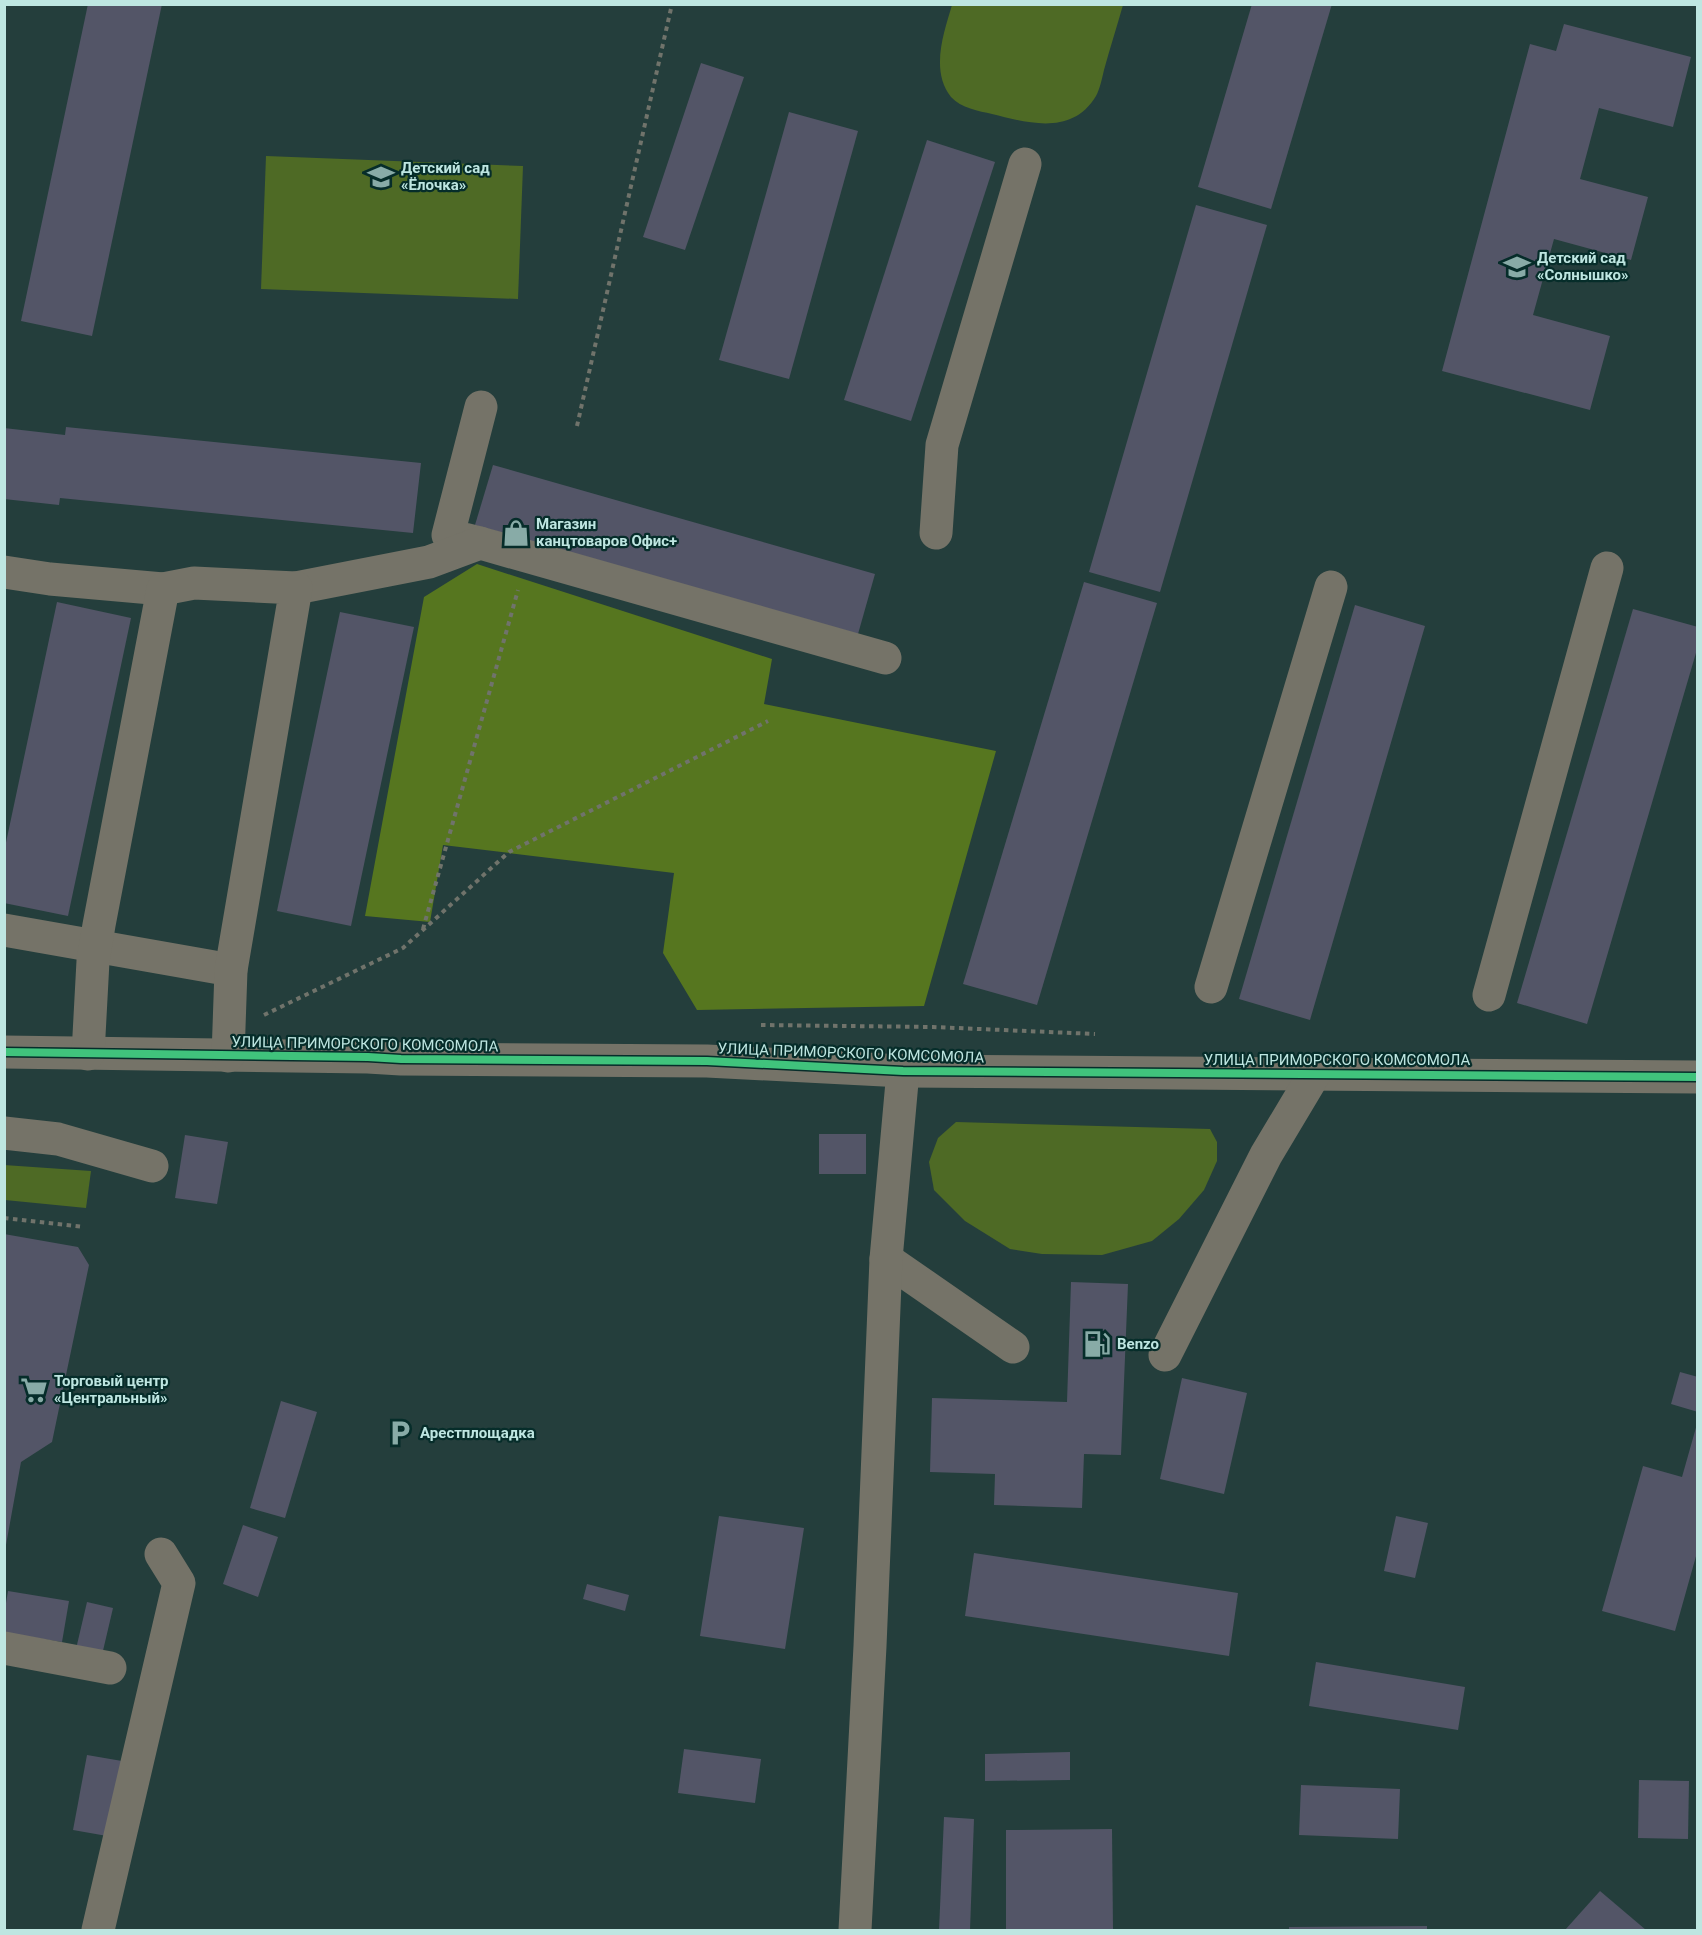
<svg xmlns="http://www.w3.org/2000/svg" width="1702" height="1935" font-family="Roboto,sans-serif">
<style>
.green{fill:#4e6a25}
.forest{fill:#56761f}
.building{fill:#535567}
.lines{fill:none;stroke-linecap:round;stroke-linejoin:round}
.path{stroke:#70736b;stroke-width:4;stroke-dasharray:4.5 4.5;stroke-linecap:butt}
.minor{stroke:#757368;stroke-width:33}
.cycleway-casing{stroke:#062d2a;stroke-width:11}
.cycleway{stroke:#40c37c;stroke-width:8}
.labels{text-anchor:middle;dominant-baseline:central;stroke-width:4.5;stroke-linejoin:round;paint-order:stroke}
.poi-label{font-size:15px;font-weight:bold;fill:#bee6e1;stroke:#062d2a;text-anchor:start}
.street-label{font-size:15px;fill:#bee6e1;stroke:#062d2a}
</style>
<rect width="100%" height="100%" fill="#243e3c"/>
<g class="green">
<path d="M952,5V4L1123,5C1117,26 1110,48 1104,70C1102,78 1100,89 1096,96C1072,136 1028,123 992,114C979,111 961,108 951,97C930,71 944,32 952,5Z"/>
<path d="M266,156L523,166L518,299L261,289Z"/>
<path d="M956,1122L1210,1129L1217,1142V1161L1204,1190L1179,1219L1152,1241L1102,1255L1042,1254L1010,1249L965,1221L934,1190L929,1162L938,1138Z"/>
<path d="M4,1165L91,1171L86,1208L5,1200Z"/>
</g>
<path class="forest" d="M477,564L772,659L764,704L996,751L924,1006L697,1010L663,953L674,873L443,845L430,922L365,916L424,597Z"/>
<g class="building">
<path d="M88,4H162L92,336L21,321Z"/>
<path d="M1252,4H1332L1271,209L1198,187Z"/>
<path d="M1564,24L1691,57L1673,127L1599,108L1580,179L1648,197L1631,260L1554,239L1533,315L1610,336L1590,410L1442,371L1530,44L1556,51Z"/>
<path d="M701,63L744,77L685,250L643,237Z"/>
<path d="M789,112L858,131L789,379L719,360Z"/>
<path d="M927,140L995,162L911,421L844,400Z"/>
<path d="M1196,205L1267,225L1160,592L1089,572Z"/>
<path d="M66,427L421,463L413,533L60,498L59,505L4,499V428L65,435Z"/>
<path d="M493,465L875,574L858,634L475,525Z"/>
<path d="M1084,582L1157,603L1037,1005L963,984Z"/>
<path d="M57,602L131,618L68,916L4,903V852Z"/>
<path d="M1355,605L1425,626L1310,1020L1239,999Z"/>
<path d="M1633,609L1698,627V646L1587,1024L1517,1003Z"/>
<path d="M340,612L414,627L351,926L277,911Z"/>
<rect x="819" y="1134" width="47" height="40"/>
<path d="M185,1135L228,1142L217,1204L175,1198Z"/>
<path d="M4,1234L78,1247L89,1265L52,1442L21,1462L6,1545Z"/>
<path d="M1071,1282L1128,1284L1121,1455L1084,1454L1082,1508L994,1505L995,1474L930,1472L932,1398L1067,1402Z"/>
<path d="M1680,1372L1698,1377V1412L1671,1404Z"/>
<path d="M1182,1378L1247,1393L1224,1494L1160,1479Z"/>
<path d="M281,1401L317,1412L285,1518L250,1508Z"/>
<path d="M1697,1424L1698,1549L1675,1631L1602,1611L1643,1466L1682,1477Z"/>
<path d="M719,1516L804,1528L785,1649L700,1636Z"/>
<path d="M1396,1516L1428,1523L1415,1578L1384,1571Z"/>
<path d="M243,1525L278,1537L258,1597L223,1584Z"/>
<path d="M974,1553L1238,1593L1229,1656L965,1616Z"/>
<path d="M587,1584L629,1595L625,1611L583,1599Z"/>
<path d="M8,1591L69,1601L62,1642L4,1633V1615Z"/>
<path d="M87,1602L113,1608L102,1655L76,1649Z"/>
<path d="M1316,1662L1465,1687L1458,1730L1309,1706Z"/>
<path d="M684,1749L761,1759L755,1803L678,1793Z"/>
<path d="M1070,1752V1780L985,1781V1754Z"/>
<path d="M87,1755L122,1761L107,1836L73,1830Z"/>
<path d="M1639,1780L1689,1781L1688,1839L1638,1838Z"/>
<path d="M1301,1785L1400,1789L1398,1839L1299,1835Z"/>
<path d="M944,1817L974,1819L970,1930H939Z"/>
<path d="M1112,1829L1113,1930H1006V1830Z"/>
<path d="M1600,1891L1646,1930H1565Z"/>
<path d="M1427,1926V1930H1289V1927Z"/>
</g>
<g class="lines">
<g class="path">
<path d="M577,426L672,4"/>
<path d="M423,929L518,590"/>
<path d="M264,1015L403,948L509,852L768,721"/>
<path d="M761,1025L933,1027L1095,1034"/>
<path d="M4,1218L84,1227"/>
</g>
<g class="minor">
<path d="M936,533L942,445L1025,164"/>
<path d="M480,543L448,535L481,407"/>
<path d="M4,572L50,579L163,589"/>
<path d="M296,588L429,562L480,543L885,658"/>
<path d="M4,930L231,970"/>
<path d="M1211,987L1331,587"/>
<path d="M1489,995L1607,568"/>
<path d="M4,1052L368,1057L401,1059L707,1061L903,1071L1698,1077"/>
<path d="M88,1054L93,961L99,925L163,589L194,583L296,588L231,970L228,1056"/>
<path d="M4,1133L58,1139L152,1166"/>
<path d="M886,1259L1013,1347"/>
<path d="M1165,1355L1266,1155L1315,1073"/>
<path d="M4,1648L110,1668"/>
<path d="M98,1930L179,1583L161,1554"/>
<path d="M855,1930L870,1646L886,1259L903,1071"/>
</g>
<defs>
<path id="cycleway" d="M4,1052L368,1057L401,1059L707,1061L903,1071L1698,1077"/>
</defs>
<use href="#cycleway" class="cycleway-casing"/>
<use href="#cycleway" class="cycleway"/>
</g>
<defs>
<symbol id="school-bare" viewBox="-9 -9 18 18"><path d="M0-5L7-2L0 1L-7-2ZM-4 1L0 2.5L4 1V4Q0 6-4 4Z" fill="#88aba7" stroke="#062d2a" stroke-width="2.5" paint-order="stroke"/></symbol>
<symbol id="shop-bare" viewBox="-9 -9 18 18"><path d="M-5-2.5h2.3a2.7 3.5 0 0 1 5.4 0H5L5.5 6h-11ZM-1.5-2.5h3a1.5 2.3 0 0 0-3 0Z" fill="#88aba7" stroke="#062d2a" stroke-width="2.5" paint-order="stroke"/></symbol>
<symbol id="fuel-bare" viewBox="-9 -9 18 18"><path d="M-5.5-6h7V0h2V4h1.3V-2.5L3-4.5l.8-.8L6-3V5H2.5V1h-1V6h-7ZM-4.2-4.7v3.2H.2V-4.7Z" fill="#88aba7" stroke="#062d2a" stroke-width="2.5" paint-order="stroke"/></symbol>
<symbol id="supermarket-bare" viewBox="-9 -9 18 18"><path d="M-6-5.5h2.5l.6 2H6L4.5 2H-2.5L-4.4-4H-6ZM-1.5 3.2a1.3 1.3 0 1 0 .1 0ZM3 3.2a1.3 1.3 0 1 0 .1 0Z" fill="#88aba7" stroke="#062d2a" stroke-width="2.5" paint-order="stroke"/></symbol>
<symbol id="parking-bare" viewBox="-9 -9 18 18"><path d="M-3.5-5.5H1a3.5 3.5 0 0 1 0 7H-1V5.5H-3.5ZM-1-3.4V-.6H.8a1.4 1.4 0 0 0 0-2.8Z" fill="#88aba7" stroke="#062d2a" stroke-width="2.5" paint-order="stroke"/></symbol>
</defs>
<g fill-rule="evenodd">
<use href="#school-bare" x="362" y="158" width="38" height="38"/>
<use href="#school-bare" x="1498" y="248" width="38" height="38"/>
<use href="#shop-bare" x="497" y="514" width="38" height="38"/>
<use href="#fuel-bare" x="1078" y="1325" width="38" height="38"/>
<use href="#supermarket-bare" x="15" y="1371" width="38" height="38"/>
<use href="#parking-bare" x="381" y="1414" width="38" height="38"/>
</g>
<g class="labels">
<g class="poi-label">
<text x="401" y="168">Детский сад<tspan x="401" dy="17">«Ёлочка»</tspan></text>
<text x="1537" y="258">Детский сад<tspan x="1537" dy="17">«Солнышко»</tspan></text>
<text x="536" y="524">Магазин<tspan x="536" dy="17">канцтоваров Офис+</tspan></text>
<text x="1117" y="1344">Benzo</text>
<text x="54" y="1381">Торговый центр<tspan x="54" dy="17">«Центральный»</tspan></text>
<text x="420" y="1433">Арестплощадка</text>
</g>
<g class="street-label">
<text transform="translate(365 1044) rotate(1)">УЛИЦА ПРИМОРСКОГО КОМСОМОЛА</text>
<text transform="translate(851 1053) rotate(2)">УЛИЦА ПРИМОРСКОГО КОМСОМОЛА</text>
<text x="1337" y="1060">УЛИЦА ПРИМОРСКОГО КОМСОМОЛА</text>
</g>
</g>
<rect width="1702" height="1935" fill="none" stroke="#bee6e1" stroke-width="12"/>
</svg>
